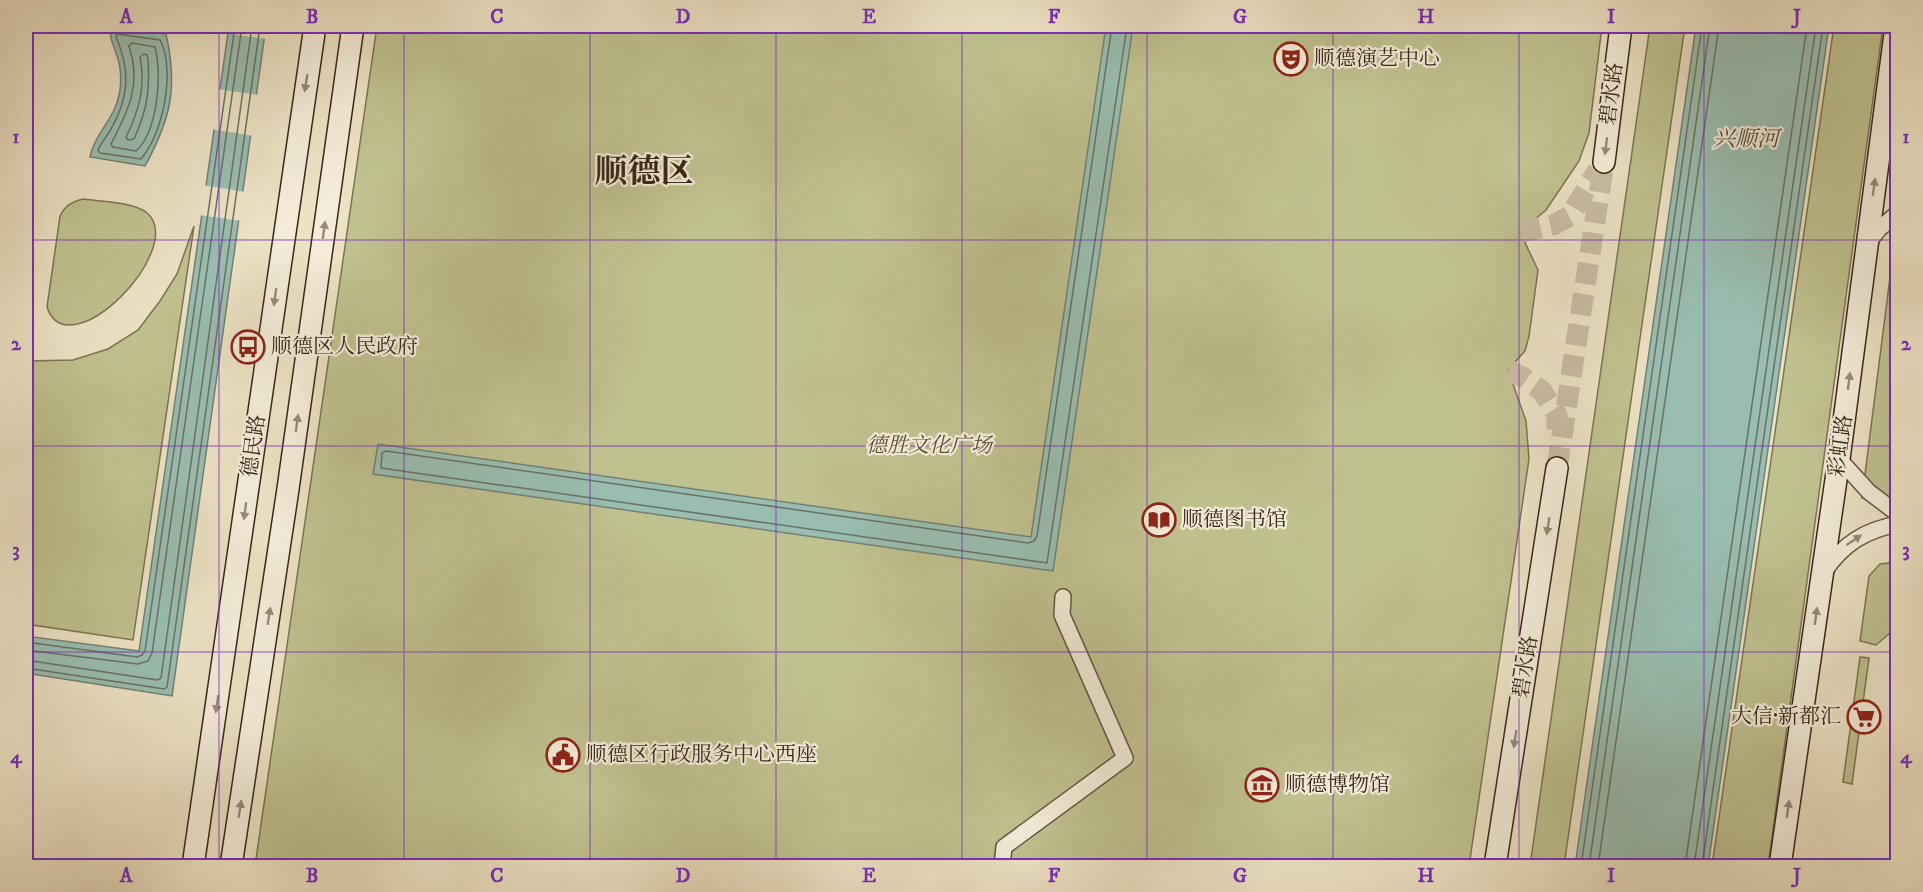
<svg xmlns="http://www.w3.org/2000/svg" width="1923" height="892" font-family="'IM FELL DW Pica','Noto Serif SC',serif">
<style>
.green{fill:#bfc18f;stroke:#7d7454;stroke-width:1.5}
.water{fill:#99beb1;stroke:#738175;stroke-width:1.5}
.pier{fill:#ece2c4}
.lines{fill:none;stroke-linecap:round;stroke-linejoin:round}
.shore{stroke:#6a7266;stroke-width:1.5}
.secondary-tunnel{stroke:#c9bca2;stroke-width:21;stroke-dasharray:21 10;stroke-linecap:butt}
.street-casing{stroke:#675544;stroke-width:18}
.secondary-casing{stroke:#3b261a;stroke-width:24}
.street{stroke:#f3ecd9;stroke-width:15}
.secondary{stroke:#f3ecd9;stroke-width:21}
.oneway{fill:#97897a}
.grid{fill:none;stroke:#7b2cbf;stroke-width:1.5;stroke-opacity:0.55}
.labels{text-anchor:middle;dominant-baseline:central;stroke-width:4.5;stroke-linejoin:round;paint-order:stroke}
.poi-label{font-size:21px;fill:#3b261a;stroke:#f3ecd9;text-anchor:start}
.street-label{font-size:21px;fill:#3b261a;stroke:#f3ecd9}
.park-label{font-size:21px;font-style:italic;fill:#5c4d37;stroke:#f3ecd9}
.water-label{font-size:22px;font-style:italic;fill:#524c40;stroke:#f3ecd9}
.town-label{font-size:33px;font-weight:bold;fill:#3b261a;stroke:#f3ecd9}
.neatline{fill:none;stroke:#7b2cbf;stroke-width:2}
.grid-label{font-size:20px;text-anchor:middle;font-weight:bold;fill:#7b2cbf}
</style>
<rect width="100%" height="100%" fill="#ece2c4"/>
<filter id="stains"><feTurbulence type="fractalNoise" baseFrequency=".00333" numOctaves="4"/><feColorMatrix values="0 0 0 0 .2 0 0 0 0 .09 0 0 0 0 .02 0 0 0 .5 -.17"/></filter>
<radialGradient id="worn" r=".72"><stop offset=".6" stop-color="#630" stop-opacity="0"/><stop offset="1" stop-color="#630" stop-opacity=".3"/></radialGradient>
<g class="green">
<path d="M377,26H1602L1589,133L1579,161L1546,210L1520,232L1538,270L1529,336L1525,351L1508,370L1526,421L1529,459L1469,866H255Z"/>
<path d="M1650,26H1685L1564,866H1530Z"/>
<path d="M1834,26H1883L1768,866H1712Z"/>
<path d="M83,199C99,201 133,202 146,212C190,247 68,371 47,307L60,216C65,206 71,202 83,199Z"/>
<path d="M1897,222V501L1862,498Z"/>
<path d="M194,226L133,640L26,624V361L73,360L108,349L138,330L160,301L177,274Z"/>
<path d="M1897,562V627L1876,645L1860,641L1869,576L1880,564Z"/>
<path d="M1860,657L1869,658L1852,784L1843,782Z"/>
</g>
<g class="water">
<path d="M229,26H266L172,696L26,673V636L139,651Z"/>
<path d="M1106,26H1133L1053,571L373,474L378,444L1031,537Z"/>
<path d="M1696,26H1829L1708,866H1575Z"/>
<path d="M111,27L166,34C178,88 171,118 145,166L90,157C94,135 115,118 119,95C122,82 121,65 116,53C113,43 109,38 111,27Z"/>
</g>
<g class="pier">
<path d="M226,26H269L267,39L225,33Z"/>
<path d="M217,89L259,95L254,136L211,129Z"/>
<path d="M203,185L246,192L242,221L199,215Z"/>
</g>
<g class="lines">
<g class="shore">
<path d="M1112,26L1037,536L1034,541L1028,543L386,451L382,453L381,468L1047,563L1127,26"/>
<path d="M117,34L160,40C176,70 163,134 141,159L100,153L98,150C101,143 106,137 110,131C129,98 131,71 116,37Z"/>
<path d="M132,43L155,47C162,75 158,131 136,151L113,147L111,144C128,111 142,85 129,46Z"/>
<path d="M144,54L147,55L148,60C150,91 147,110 134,139L128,140L126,137C139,111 146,86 140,57Z"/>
<path d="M26,642L137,657L142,655L145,651L235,26"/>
<path d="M26,650L138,664L148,661L152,653L242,26"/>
<path d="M26,660L157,680L161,678L252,26"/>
<path d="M26,668L164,689L167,687L260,26"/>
<path d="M1581,866L1702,26"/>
<path d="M1589,866L1710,26"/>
<path d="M1598,866L1719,26"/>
<path d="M1685,866L1807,26"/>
<path d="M1694,866L1816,26"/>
<path d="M1702,866L1823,26"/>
</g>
<g class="secondary-tunnel">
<path d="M1520,232L1553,225L1570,216L1598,170"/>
<path d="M1508,370L1524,378L1542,391L1557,415V435"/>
<path d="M1557,468L1604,162"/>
</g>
<defs>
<g id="street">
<path d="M1884,113L1898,136"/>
<path d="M1868,243L1879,229L1898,213"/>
<path d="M1839,459L1869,492L1898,514"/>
<path d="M1824,572C1843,544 1865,530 1898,524"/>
<path d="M1002,866L1004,847L1125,758L1062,615L1063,597"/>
</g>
<g id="secondary">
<path d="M1604,162L1621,26"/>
<path d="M193,866L315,26"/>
<path d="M231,866L288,489L353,26"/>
<path d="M1495,866L1557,468"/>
<path d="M1780,866L1839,459L1896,26"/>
</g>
</defs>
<use href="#street" class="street-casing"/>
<use href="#secondary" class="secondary-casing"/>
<use href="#street" class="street"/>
<use href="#secondary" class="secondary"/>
</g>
<defs><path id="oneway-solid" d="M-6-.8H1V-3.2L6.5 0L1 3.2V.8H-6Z" transform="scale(1.5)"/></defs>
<g class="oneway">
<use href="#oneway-solid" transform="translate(306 83) rotate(99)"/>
<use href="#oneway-solid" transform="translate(1606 146) rotate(97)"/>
<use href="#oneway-solid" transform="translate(1874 187) rotate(-82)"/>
<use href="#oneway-solid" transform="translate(324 230) rotate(-82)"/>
<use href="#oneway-solid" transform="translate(275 297) rotate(98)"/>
<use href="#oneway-solid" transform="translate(1849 381) rotate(-83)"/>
<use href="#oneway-solid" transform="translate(297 423) rotate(-82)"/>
<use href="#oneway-solid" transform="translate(245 511) rotate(98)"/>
<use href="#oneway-solid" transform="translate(1548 526) rotate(99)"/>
<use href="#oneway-solid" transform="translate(1854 540) rotate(-34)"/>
<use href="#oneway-solid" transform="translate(269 616) rotate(-81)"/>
<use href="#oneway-solid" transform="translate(1816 616) rotate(-82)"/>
<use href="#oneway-solid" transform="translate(217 704) rotate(98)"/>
<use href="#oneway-solid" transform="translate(1515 739) rotate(99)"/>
<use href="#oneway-solid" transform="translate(240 809) rotate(-81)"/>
<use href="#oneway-solid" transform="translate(1788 809) rotate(-82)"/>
</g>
<path class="grid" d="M219,26V866M404,26V866M590,26V866M776,26V866M962,26V866M1147,26V866M1333,26V866M1519,26V866M1704,26V866M26,240H1898M26,446H1898M26,652H1898"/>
<defs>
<symbol id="theatre-ring" viewBox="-11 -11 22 22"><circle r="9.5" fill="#f3ecd9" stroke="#8f2418" stroke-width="1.5"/><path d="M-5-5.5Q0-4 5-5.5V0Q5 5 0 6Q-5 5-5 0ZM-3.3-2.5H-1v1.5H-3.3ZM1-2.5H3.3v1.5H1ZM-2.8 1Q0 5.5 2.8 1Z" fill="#8f2418"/></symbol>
<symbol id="bus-ring" viewBox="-11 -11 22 22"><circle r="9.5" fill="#f3ecd9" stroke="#8f2418" stroke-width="1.5"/><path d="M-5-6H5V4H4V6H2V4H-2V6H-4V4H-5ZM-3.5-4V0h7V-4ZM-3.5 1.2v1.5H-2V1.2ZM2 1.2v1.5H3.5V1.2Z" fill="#8f2418"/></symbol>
<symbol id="library-ring" viewBox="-11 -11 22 22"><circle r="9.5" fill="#f3ecd9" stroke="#8f2418" stroke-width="1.5"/><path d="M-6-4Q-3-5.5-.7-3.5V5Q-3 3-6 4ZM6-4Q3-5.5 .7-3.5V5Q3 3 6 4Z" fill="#8f2418"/></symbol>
<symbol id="supermarket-ring" viewBox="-11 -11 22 22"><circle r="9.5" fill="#f3ecd9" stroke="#8f2418" stroke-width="1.5"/><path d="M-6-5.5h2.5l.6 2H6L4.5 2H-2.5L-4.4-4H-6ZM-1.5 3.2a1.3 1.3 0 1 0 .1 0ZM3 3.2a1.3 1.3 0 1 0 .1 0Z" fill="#8f2418"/></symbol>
<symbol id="civic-ring" viewBox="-11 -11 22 22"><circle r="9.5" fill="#f3ecd9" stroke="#8f2418" stroke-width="1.5"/><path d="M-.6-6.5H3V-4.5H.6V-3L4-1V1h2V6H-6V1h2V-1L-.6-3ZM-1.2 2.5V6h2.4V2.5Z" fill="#8f2418"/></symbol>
<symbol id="museum-ring" viewBox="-11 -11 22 22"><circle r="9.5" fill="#f3ecd9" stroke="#8f2418" stroke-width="1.5"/><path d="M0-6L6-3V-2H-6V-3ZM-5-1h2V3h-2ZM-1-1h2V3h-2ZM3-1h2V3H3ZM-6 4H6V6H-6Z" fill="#8f2418"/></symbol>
</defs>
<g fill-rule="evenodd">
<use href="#theatre-ring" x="1272" y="40" width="38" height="38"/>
<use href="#bus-ring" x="229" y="328" width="38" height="38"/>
<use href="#library-ring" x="1140" y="501" width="38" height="38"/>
<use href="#supermarket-ring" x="1845" y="698" width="38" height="38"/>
<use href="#civic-ring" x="544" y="736" width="38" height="38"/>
<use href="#museum-ring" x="1243" y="766" width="38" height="38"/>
</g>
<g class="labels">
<g class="poi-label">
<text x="1314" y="59">顺德演艺中心</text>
<text x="271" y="347">顺德区人民政府</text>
<text x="1182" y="520">顺德图书馆</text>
<text x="1841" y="717" text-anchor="end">大信·新都汇</text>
<text x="586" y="755">顺德区行政服务中心西座</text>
<text x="1285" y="785">顺德博物馆</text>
</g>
<g class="street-label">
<text transform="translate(1612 94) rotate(-83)">碧水路</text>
<text transform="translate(254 446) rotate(-82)">德民路</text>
<text transform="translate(1841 446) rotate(-82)">彩虹路</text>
<text transform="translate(1526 667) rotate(-81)">碧水路</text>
</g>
<g class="park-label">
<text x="929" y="446">德胜文化广场</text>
</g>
<g class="water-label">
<text x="1746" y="139">兴顺河</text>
</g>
<g class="town-label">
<text x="644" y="172">顺德区</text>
</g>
</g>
<rect width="1923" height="892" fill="none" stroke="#ece2c4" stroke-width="66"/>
<rect x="33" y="33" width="1857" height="826" class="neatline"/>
<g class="grid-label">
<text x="126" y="23">A</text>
<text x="312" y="23">B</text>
<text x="497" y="23">C</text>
<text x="683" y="23">D</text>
<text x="869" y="23">E</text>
<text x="1054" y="23">F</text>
<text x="1240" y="23">G</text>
<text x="1426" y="23">H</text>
<text x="1611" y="23">I</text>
<text x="1797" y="23">J</text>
<text x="16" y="143">1</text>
<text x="1906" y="143">1</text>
<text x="16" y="350">2</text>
<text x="1906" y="350">2</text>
<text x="16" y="556">3</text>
<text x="1906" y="556">3</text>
<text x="16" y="763">4</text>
<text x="1906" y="763">4</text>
<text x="126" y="882">A</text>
<text x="312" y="882">B</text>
<text x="497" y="882">C</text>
<text x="683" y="882">D</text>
<text x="869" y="882">E</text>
<text x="1054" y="882">F</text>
<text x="1240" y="882">G</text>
<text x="1426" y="882">H</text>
<text x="1611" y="882">I</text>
<text x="1797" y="882">J</text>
</g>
<rect width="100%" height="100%" filter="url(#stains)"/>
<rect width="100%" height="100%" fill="url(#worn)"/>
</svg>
